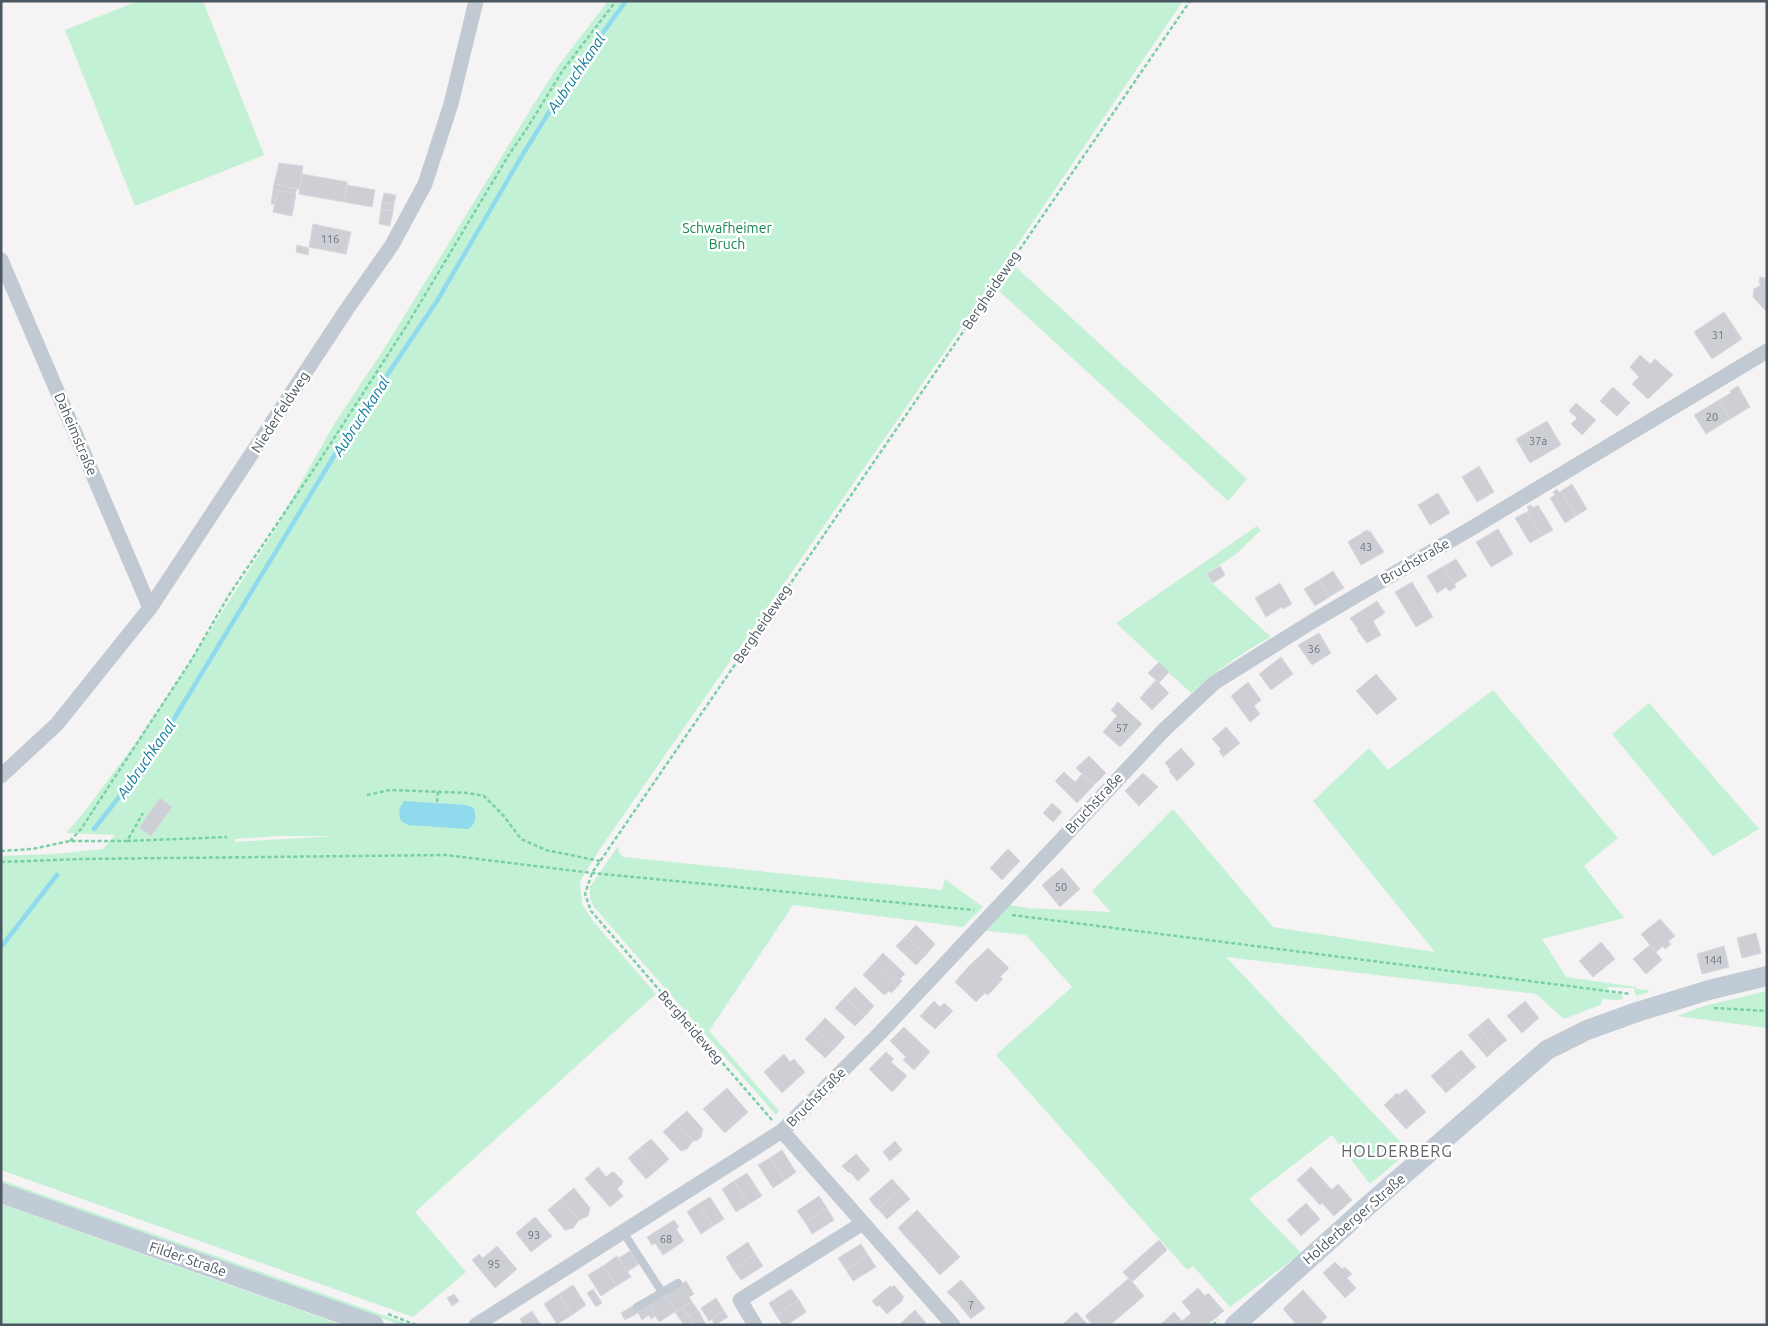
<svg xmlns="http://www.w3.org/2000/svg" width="1768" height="1326" font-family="Ubuntu,sans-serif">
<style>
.green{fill:#c3f1d5;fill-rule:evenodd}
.water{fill:#90daee}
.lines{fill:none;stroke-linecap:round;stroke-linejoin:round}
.stream{stroke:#90daee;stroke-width:4.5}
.building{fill:#cdcfd5;stroke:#d7d9de}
.path{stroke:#7ad0a6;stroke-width:2.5;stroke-dasharray:4 2.5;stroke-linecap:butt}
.lane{stroke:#c1cad2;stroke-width:8}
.street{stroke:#c1cad2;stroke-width:15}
.secondary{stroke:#c1cbd6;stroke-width:20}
.labels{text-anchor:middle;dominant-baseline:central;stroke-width:5;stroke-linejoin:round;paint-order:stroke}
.number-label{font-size:11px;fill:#6b747e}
.park-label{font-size:14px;fill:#17864f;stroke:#fff}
.street-label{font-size:14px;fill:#4a5661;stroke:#fff}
.water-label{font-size:15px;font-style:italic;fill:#0c7c9b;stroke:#fff}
.quarter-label{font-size:16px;letter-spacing:1px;fill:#5f6368;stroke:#fff}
</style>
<rect width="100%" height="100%" fill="#f5f3f3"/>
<g class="green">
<path d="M138,1H203L264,155L135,206L65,30Z"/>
<path d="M608,1H1183L952,341L600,849L580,881L582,904L593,921L656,994L415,1212L466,1272L413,1317L1,1170V856L54,854L103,849L115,835L66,833L85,811L137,741L190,662L271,536L333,426L389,341L532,107L558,66ZM277,836H335L235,842V839Z"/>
<path d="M1016,267L1247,479L1228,501L999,291Z"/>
<path d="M1257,526L1261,530L1236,554L1206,574L1212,583L1271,637C1243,652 1215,671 1191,693L1116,623Z"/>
<path d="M1493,690L1618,838L1584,866L1624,918L1542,939L1566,977L1636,987V989L1648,990L1649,992L1636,996L1634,988L1608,987L1606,992L1622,994L1623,999L1619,1000L1603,999L1600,1005L1564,1019L1536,994L1226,957L1409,1151L1370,1184L1332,1135L1249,1199L1301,1253L1230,1307L1193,1266L1187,1270L996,1055L1072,987L1026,935L980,930L1009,905L1029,908L1111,912L1092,891L1173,809L1273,927L1435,952L1313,801L1369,748L1388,770Z"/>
<path d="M1649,703L1759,829L1713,856L1612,734Z"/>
<path d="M618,846L619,852L623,857L942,890L945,879L983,907L963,927L793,905L709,1031L779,1111L776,1115L594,907L590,899V887Z"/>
<path d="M1767,991V1028L1677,1016L1704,1006Z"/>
<path d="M1,1180L411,1325H401L1,1183Z"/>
<path d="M1,1204L342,1325H1Z"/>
</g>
<path class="water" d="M404,801L466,805L474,808C476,817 477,823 468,829L408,825L401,821C398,813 399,808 404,801Z"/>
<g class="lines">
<g class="stream">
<path d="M94,829L152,755L348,433L437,301L520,159L572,75L626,1"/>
<path d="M1,947L57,875"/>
</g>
</g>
<g class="building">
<path d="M279,163L303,166L300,189L274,184Z"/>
<path d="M302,174L347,182L344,202L299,194Z"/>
<path d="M274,184L297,189L295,194L278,190L275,205L271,204Z"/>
<path d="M347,185L375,190L372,207L344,202Z"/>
<path d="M278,190L296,194L292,216L273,212Z"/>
<path d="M384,193L396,195L394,204L382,202Z"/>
<path d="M382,202L394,204L393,211L381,209Z"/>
<path d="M381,209L393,211L390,226L379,224Z"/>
<path d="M313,224L351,232L346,254L309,247Z"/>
<path d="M297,245L309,248L308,255L296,252Z"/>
<path d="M1760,277L1765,278L1767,280V309L1765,310L1753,297L1754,289L1761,285L1759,282Z"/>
<path d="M1724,312L1742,339L1712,359L1694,332Z"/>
<path d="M1640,355L1650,364L1655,359L1673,375L1648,399L1632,384L1639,377L1630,367Z"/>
<path d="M1738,386L1750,407L1730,419L1719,400L1731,393L1730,391Z"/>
<path d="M1613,387L1630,403L1617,416L1600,401Z"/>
<path d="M1719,400L1730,419L1706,434L1694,415Z"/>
<path d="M1576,403L1596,420L1582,435L1571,424L1577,418L1569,411Z"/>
<path d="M1547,421L1561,445L1530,463L1516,439Z"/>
<path d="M1479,466L1494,492L1477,502L1462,477Z"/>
<path d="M1572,484L1587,509L1576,516L1561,491Z"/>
<path d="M1557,489L1559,492L1561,491L1576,516L1565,523L1550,498L1555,495L1553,492Z"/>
<path d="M1438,493L1450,513L1430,525L1418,505Z"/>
<path d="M1531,505L1533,508L1538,505L1553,530L1542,536L1527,512L1529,510L1527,507Z"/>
<path d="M1527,512L1542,536L1530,543L1515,518Z"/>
<path d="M1498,529L1513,554L1491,567L1476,542Z"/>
<path d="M1367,530L1368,532L1370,531L1384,552L1361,565L1348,542Z"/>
<path d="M1456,559L1467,576L1454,584L1444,566Z"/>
<path d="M1220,566L1225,575L1213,583L1207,574Z"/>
<path d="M1444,566L1456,587L1449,591L1446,587L1437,593L1427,576Z"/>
<path d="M1333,571L1344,588L1329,597L1319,580Z"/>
<path d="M1319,580L1329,597L1315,606L1304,589Z"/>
<path d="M1412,582L1433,617L1416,627L1395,592Z"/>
<path d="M1280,583L1292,604L1283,609L1282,607L1266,617L1255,598Z"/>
<path d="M1377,601L1385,613L1373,621L1381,635L1367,643L1357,630L1358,629L1350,618Z"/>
<path d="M1319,633L1331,653L1312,665L1298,645Z"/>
<path d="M1281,657L1293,674L1271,690L1259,674Z"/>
<path d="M1159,662L1169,672L1159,683L1148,673Z"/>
<path d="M1376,674L1397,699L1377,715L1356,691Z"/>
<path d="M1156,680L1169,693L1152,710L1140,698Z"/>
<path d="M1248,682L1261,700L1254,706L1260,714L1250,722L1231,696Z"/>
<path d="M1118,702L1142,724L1120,747L1103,732L1117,716L1111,710Z"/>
<path d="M1226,727L1240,743L1223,757L1219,751L1221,749L1212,739Z"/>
<path d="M1181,748L1195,764L1177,781L1169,771L1171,770L1165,763Z"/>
<path d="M1089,756L1106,773L1094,785L1076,768Z"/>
<path d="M1064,772L1075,782L1082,774L1094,785L1077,803L1055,781Z"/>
<path d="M1143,773L1158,787L1139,806L1125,791Z"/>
<path d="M160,798L172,807L151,836L139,828Z"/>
<path d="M1052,803L1062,812L1053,822L1043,813Z"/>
<path d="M1008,849L1020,861L1002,880L990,868Z"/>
<path d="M1062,868L1080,889L1060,907L1042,885Z"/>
<path d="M1660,919L1675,936L1668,942L1671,944L1665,949L1663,946L1656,952L1641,934Z"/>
<path d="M916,925L935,944L926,955L906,936Z"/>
<path d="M1756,933L1761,953L1742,958L1737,938Z"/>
<path d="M906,936L926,955L916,965L896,946Z"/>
<path d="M1601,942L1615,959L1593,977L1579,961Z"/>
<path d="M1650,945L1662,960L1646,974L1633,959Z"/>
<path d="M1724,946L1729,967L1702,974L1697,954Z"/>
<path d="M988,948L1009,968L1000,977L1003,979L988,995L985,993L976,1002L955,982L968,967Z"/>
<path d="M883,953L905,974L900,979L902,981L897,987L873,964Z"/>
<path d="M873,964L897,987L891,993L889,991L884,995L863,975Z"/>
<path d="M855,987L874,1006L865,1016L845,997Z"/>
<path d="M845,997L865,1016L855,1026L835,1008Z"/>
<path d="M934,1001L940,1007L944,1003L953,1011L935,1029L920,1016Z"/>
<path d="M1525,1001L1539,1018L1522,1033L1507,1016Z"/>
<path d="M825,1018L845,1037L835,1048L815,1029Z"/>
<path d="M1488,1018L1507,1040L1497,1048L1478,1027Z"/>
<path d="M904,1027L930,1052L914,1070L903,1060L906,1057L890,1041Z"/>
<path d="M1478,1027L1497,1048L1487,1057L1468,1035Z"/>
<path d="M815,1029L835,1048L825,1058L805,1039Z"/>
<path d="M1461,1050L1476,1067L1461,1080L1446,1063Z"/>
<path d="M886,1052L894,1059L891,1062L907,1076L892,1092L869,1069Z"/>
<path d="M784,1054L790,1062L794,1059L805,1072L782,1093L764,1072Z"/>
<path d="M1446,1063L1461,1080L1446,1093L1431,1076Z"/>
<path d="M727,1088L748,1112L725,1133L703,1109Z"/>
<path d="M1406,1089L1426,1112L1406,1129L1384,1105L1397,1093L1399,1095Z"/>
<path d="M687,1111L703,1129L701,1137L698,1140L693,1141L675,1121Z"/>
<path d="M675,1121L693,1141L687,1149L681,1151L663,1132Z"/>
<path d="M651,1139L669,1159L658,1169L640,1148Z"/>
<path d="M895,1141L902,1150L890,1161L883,1152Z"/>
<path d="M640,1148L658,1169L646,1179L628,1158Z"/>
<path d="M782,1150L796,1172L785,1180L770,1158Z"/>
<path d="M856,1154L870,1170L858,1181L850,1172L849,1173L842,1166Z"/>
<path d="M770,1158L785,1180L773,1188L758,1165Z"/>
<path d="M598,1167L606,1177L612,1172L615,1173L623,1181L622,1184L617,1189L623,1196L610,1207L585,1179Z"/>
<path d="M1311,1167L1332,1190L1338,1184L1352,1200L1334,1216L1322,1203L1320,1205L1297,1180Z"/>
<path d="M747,1173L762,1196L749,1204L734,1181Z"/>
<path d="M892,1179L901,1189L878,1209L876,1208L869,1199Z"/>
<path d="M734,1181L749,1204L736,1212L722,1189Z"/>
<path d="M574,1188L590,1208L588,1216L579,1220L561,1199Z"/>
<path d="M901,1189L910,1199L887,1219L878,1209Z"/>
<path d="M819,1196L827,1208L805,1222L797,1211Z"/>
<path d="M710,1197L724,1219L713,1226L698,1204Z"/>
<path d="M561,1199L579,1220L573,1228L565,1230L548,1210Z"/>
<path d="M1306,1203L1320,1219L1301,1236L1287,1220Z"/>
<path d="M698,1204L713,1226L701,1234L687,1212Z"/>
<path d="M827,1208L834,1220L812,1234L805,1222Z"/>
<path d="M917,1210L960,1257L940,1275L898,1228Z"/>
<path d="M535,1217L552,1236L531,1252L516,1233Z"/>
<path d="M674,1220L679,1227L676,1229L684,1241L663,1255L655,1243L652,1245L647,1237Z"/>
<path d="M1159,1240L1167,1250L1132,1282L1123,1272Z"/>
<path d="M748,1242L755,1254L733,1269L726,1257Z"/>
<path d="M861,1244L868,1255L846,1270L838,1258Z"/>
<path d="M497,1246L517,1269L495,1288L472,1260L479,1254L483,1258Z"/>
<path d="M630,1251L639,1264L627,1272L619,1258Z"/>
<path d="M755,1254L763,1266L741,1280L733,1269Z"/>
<path d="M868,1255L876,1267L853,1281L846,1270Z"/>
<path d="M617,1256L631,1277L616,1286L603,1266Z"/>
<path d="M1335,1262L1342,1269L1345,1267L1352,1274L1347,1278L1356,1288L1345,1298L1323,1273Z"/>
<path d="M603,1266L616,1286L601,1296L588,1275Z"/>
<path d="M1129,1278L1144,1296L1110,1325H1093L1085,1316Z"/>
<path d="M961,1280L970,1290L957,1302L947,1292Z"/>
<path d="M686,1281L694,1294L689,1297L692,1302L676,1311L664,1294Z"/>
<path d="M573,1285L586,1305L572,1315L559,1294Z"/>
<path d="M894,1285L904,1297L902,1299L903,1300L887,1314L879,1305L877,1307L872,1301L890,1286L892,1287Z"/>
<path d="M1198,1288L1205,1296L1208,1293L1224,1311L1207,1325H1195L1188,1316L1191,1313L1182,1302Z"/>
<path d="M593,1289L602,1303L596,1307L587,1293Z"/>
<path d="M791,1289L799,1300L776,1315L769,1303Z"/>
<path d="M970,1290L985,1308L971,1319L957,1302Z"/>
<path d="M1303,1290L1327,1317L1319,1325H1297L1283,1309Z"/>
<path d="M454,1294L459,1301L452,1306L447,1298Z"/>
<path d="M559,1294L572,1315L557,1324L544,1304Z"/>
<path d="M665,1294L676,1311L659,1322L648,1304Z"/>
<path d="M716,1298L724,1311L709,1321L701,1308Z"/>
<path d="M799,1300L806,1312L787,1325H783L776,1315Z"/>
<path d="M692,1302L698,1310L688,1316L682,1308Z"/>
<path d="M648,1304L655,1316L651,1319L649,1315L642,1320L637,1311Z"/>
<path d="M634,1305L638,1313L625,1320L621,1313Z"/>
<path d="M682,1308L692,1322L687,1325H684L675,1312Z"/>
<path d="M698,1310L705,1323L703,1325H693L688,1316Z"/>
<path d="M915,1310L926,1323L924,1325H901L900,1324Z"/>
<path d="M532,1311L541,1325H523L520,1319Z"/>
<path d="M724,1311L728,1317L715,1325L712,1319Z"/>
<path d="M1076,1312L1088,1325H1062Z"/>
<path d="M1174,1312L1182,1321L1188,1316L1195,1325H1160Z"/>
</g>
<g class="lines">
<g class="path">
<path d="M367,795L390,790L468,793L484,796L503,815L521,839L546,850L600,861"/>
<path d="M437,802L438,791"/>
<path d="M70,841L81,829L192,659L229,595L320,460L407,325L510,153L526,130L563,70L616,1"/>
<path d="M127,841L227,837"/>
<path d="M1,851L32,849L70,841H127L143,813"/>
<path d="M1,862L82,859L446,855L592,873L974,910"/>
<path d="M1012,915L1631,994"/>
<path d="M1714,1008L1767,1011"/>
<path d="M772,1120L591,911L585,894L592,873L1190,1"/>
<path d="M388,1314L416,1325"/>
<path d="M1213,1325L1218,1320"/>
</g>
<g class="lane">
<path d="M623,1232L662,1292"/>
<path d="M637,1307L678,1283"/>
</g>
<g class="street">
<path d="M1,260L150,608"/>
<path d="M1,776L57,724L150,608L347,309L392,245L425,184L451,104L476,1"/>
<path d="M782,1131L953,1325"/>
<path d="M476,1325L782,1131L881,1032L1164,730L1214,683L1313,621L1477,525L1767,351"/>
<path d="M755,1325L740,1300L863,1223"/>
</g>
<g class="secondary">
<path d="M1,1193L374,1325"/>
<path d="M1235,1325L1371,1203L1547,1050L1587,1030L1637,1012L1709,990L1767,976"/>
</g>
</g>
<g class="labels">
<g class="number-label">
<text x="330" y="239">116</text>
<text x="1718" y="335">31</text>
<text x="1712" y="417">20</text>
<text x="1538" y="441">37a</text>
<text x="1366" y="547">43</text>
<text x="1314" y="649">36</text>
<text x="1122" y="728">57</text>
<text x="1061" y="887">50</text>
<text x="1713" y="960">144</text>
<text x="534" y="1235">93</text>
<text x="666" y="1239">68</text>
<text x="494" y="1264">95</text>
<text x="971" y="1305">7</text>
</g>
<g class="park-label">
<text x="727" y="228">Schwafheimer<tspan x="727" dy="16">Bruch</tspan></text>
</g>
<g class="street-label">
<text transform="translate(991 290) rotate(-56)">Bergheideweg</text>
<text transform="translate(280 412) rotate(-57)">Niederfeldweg</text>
<text transform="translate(76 434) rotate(67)">Daheimstraße</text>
<text transform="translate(1415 561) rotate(-30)">Bruchstraße</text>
<text transform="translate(762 624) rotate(-56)">Bergheideweg</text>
<text transform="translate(1094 803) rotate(-47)">Bruchstraße</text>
<text transform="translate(691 1027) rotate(49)">Bergheideweg</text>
<text transform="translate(816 1097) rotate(-45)">Bruchstraße</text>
<text transform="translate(1354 1219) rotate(-41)">Holderberger Straße</text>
<text transform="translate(188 1259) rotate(19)">Filder Straße</text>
</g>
<g class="water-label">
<text transform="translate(576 73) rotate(-56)">Aubruchkanal</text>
<text transform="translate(361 416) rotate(-57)">Aubruchkanal</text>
<text transform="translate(146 759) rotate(-55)">Aubruchkanal</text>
</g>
<g class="quarter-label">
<text x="1397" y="1151">HOLDERBERG</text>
</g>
</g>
<rect width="1768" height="1326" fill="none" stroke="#4a5661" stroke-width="5"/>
</svg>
